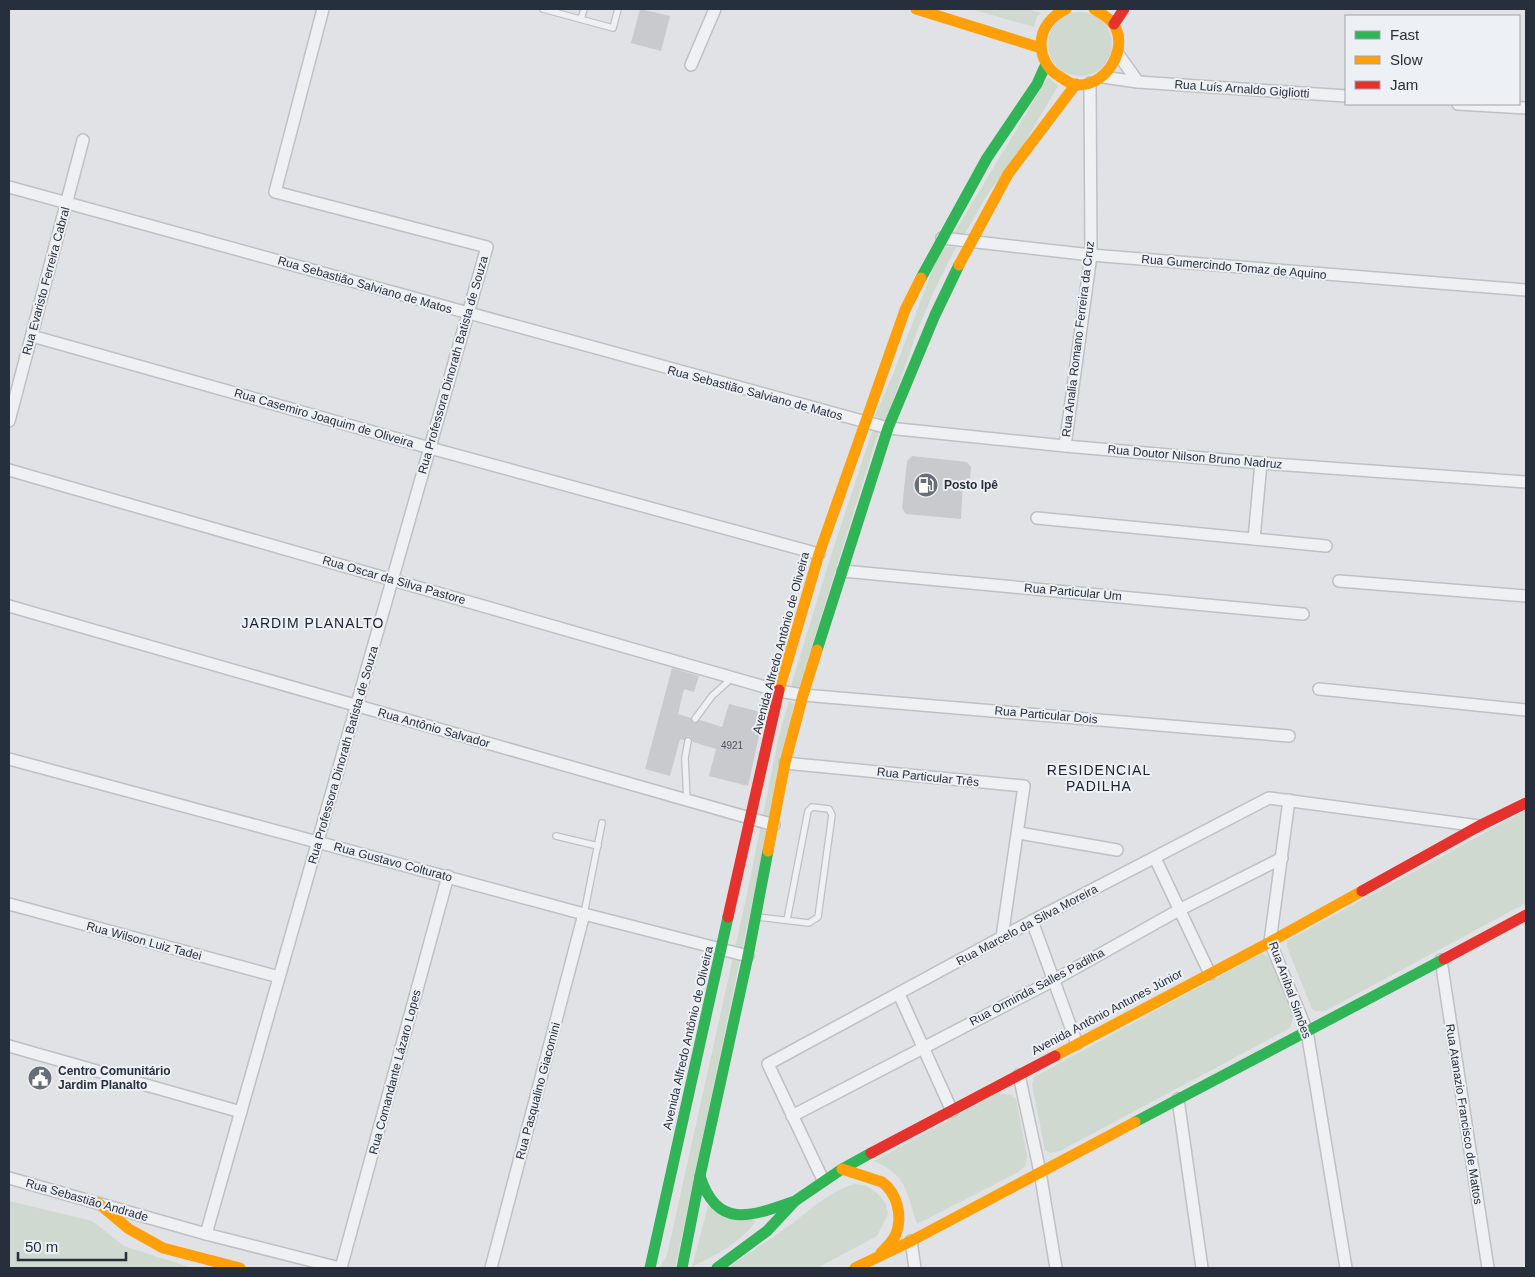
<svg xmlns="http://www.w3.org/2000/svg" width="1535" height="1277" font-family="Arial,sans-serif">
<style>
.green{fill:#d0d9d0}
.building{fill:#c8cacd}
.lines{fill:none;stroke-linecap:round;stroke-linejoin:round}
.lane-casing{stroke:#bec0c3;stroke-width:8}
.street-casing{stroke:#bec0c3;stroke-width:14}
.lane{stroke:#eff0f1;stroke-width:5.5}
.street{stroke:#eff0f1;stroke-width:11}
.fast{stroke:#30b455;stroke-width:11}
.slow{stroke:#ff9f0a;stroke-width:11}
.jam{stroke:#e5322d;stroke-width:11}
.labels{text-anchor:middle;dominant-baseline:central;stroke-width:4;stroke-linejoin:round;paint-order:stroke}
.number-label{font-size:10px;fill:#505662}
.street-label{font-size:12px;fill:#272f3d;stroke:#edf0f5}
.poi-label{font-size:12px;font-weight:bold;fill:#272f3d;stroke:#edf0f5;text-anchor:start}
.neighbourhood-label{font-size:14px;letter-spacing:1px;fill:#1a202e;stroke:#edf0f5}
</style>
<rect width="100%" height="100%" fill="#e0e2e5"/>
<g class="green">
<path d="M971,9H1027L1041,13L1037,17L1034,27Z"/>
<circle cx="1080" cy="44" r="32"/>
<path d="M1048,77L1058,86L1019,152L987,195L963,237L953,235Z"/>
<path d="M941,247H956L934,291L918,329L886,421L875,416L894,372Z"/>
<path d="M879,430L799,688L794,689L791,686L827,568L872,432Z"/>
<path d="M789,701L794,704L675,1268H660L667,1255L747,894L779,736Z"/>
<path d="M1526,810V903L1325,1011H1315L1312,1009L1287,947V941Z"/>
<path d="M1262,953C1276,958 1287,999 1293,1012V1018L1290,1028L1060,1151L1050,1153L1045,1150L1032,1085L1034,1077Z"/>
<path d="M998,1093L1011,1095L1016,1099L1027,1156L1025,1166L1017,1173L917,1224C906,1192 908,1176 874,1161Z"/>
<path d="M854,1184L864,1185L872,1189L880,1196L886,1204L888,1214L877,1236L817,1268H727C751,1252 775,1236 798,1219C814,1206 833,1190 854,1184Z"/>
<path d="M9,1201L92,1221L124,1246L192,1268H9Z"/>
<path d="M708,1206L756,1221C739,1244 717,1254 692,1267Z"/>
</g>
<g class="building">
<path d="M640,9L670,16L661,51L631,43Z"/>
<path d="M912,456L967,462L971,467L970,479L963,482L961,519L906,514L902,508L907,461Z"/>
<path d="M672,668L699,676L694,692L684,689L678,714L691,718L693,723H696L700,720L722,727L729,704L764,713L748,786L709,776L716,749L693,742L691,738L688,736L684,740L680,739L670,776L645,769Z"/>
</g>
<g class="lines">
<defs>
<g id="lane">
<path d="M543,9L613,28L618,9"/>
<path d="M581,19L584,9"/>
<path d="M695,719L712,696L732,678"/>
<path d="M687,801L685,758L688,741"/>
<path d="M556,836L598,846"/>
<path d="M584,914L602,823"/>
<path d="M757,917L809,923L818,917L832,815L829,809L812,807L808,811L787,920"/>
</g>
<g id="street">
<path d="M1118,54L1138,82"/>
<path d="M691,65L715,9"/>
<path d="M1103,77L1138,82L1346,96"/>
<path d="M1458,104L1526,108"/>
<path d="M9,187L888,428L1065,446L1261,463L1526,482"/>
<path d="M942,238L1091,255L1526,290"/>
<path d="M32,336L430,448L819,554"/>
<path d="M9,421L83,140"/>
<path d="M1065,446L1091,255L1090,83"/>
<path d="M9,470L779,691L803,695L1289,736"/>
<path d="M1037,518L1326,546"/>
<path d="M1254,539L1261,463"/>
<path d="M843,571L1303,614"/>
<path d="M1339,581L1526,596"/>
<path d="M9,606L774,825"/>
<path d="M1319,689L1526,710"/>
<path d="M9,759L584,914L748,956"/>
<path d="M785,763L1024,786L1002,937"/>
<path d="M1289,800L1270,942L1307,1031L1346,1268"/>
<path d="M1019,833L1117,850"/>
<path d="M1155,858L1210,974"/>
<path d="M9,904L279,977"/>
<path d="M1032,921L1077,1044"/>
<path d="M1441,960L1488,1268"/>
<path d="M899,994L952,1111"/>
<path d="M9,1046L241,1112"/>
<path d="M1019,1075L1040,1172L1056,1268"/>
<path d="M1178,1099L1202,1268"/>
<path d="M792,1116L1054,980L1179,910L1282,858"/>
<path d="M9,1178L206,1234L340,1268"/>
<path d="M823,1180L768,1064L1032,921L1269,798L1479,826"/>
<path d="M206,1234L487,247L275,192L323,9"/>
<path d="M911,1241L915,1268"/>
<path d="M341,1268L448,876"/>
<path d="M491,1268L584,914"/>
</g>
</defs>
<use href="#lane" class="lane-casing"/>
<use href="#street" class="street-casing"/>
<use href="#lane" class="lane"/>
<use href="#street" class="street"/>
<g class="fast">
<path d="M921,278L987,158L1037,84L1046,64"/>
<path d="M817,650L888,428L935,315L959,265"/>
<path d="M1135,1122L1444,959"/>
<path d="M700,1176C717,1229 750,1217 792,1202"/>
<path d="M650,1268L728,917"/>
<path d="M682,1268L700,1176L748,956L768,851"/>
<path d="M717,1268L767,1231L795,1201L842,1169L871,1153"/>
</g>
<g class="slow">
<path d="M916,9L1041,48"/>
<path d="M1066,9C1052,16 1041,28 1041,44C1041,57 1048,70 1059,76C1063,79 1068,82 1072,84C1105,92 1134,44 1110,20C1106,16 1099,12 1094,9"/>
<path d="M959,265L1008,174L1076,84"/>
<path d="M779,690L819,554L905,310L921,278"/>
<path d="M768,851L785,763L803,695L817,650"/>
<path d="M1055,1056L1270,942L1362,891"/>
<path d="M842,1169L882,1182C897,1193 903,1216 896,1234C893,1241 887,1247 881,1253"/>
<path d="M98,1203L129,1229L163,1248L240,1268"/>
<path d="M855,1268L911,1241L1135,1122"/>
</g>
<g class="jam">
<path d="M1114,24L1124,9"/>
<path d="M1362,891L1479,826L1526,803"/>
<path d="M728,917L779,690"/>
<path d="M1444,959L1526,915"/>
<path d="M871,1153L1055,1056"/>
</g>
</g>
<defs>
<symbol id="fuel-disc" viewBox="-11 -11 22 22"><circle r="9.5" fill="#686e78" stroke="#edf0f5"/><path d="M-5.5-6h7V0h2V4h1.3V-2.5L3-4.5l.8-.8L6-3V5H2.5V1h-1V6h-7ZM-4.2-4.7v3.2H.2V-4.7Z" fill="#fff"/></symbol>
<symbol id="civic-disc" viewBox="-11 -11 22 22"><circle r="9.5" fill="#686e78" stroke="#edf0f5"/><path d="M-.6-6.5H3V-4.5H.6V-3L4-1V1h2V6H-6V1h2V-1L-.6-3ZM-1.2 2.5V6h2.4V2.5Z" fill="#fff"/></symbol>
</defs>
<g fill-rule="evenodd">
<use href="#fuel-disc" x="912" y="471" width="28" height="28"/>
<use href="#civic-disc" x="26" y="1064" width="28" height="28"/>
</g>
<g class="labels">
<g class="number-label">
<text x="732" y="745">4921</text>
</g>
<g class="street-label">
<text transform="translate(1242 89) rotate(4)">Rua Luís Arnaldo Gigliotti</text>
<text transform="translate(1234 267) rotate(5)">Rua Gumercindo Tomaz de Aquino</text>
<text transform="translate(46 281) rotate(-75)">Rua Evaristo Ferreira Cabral</text>
<text transform="translate(365 285) rotate(16)">Rua Sebastião Salviano de Matos</text>
<text transform="translate(1078 339) rotate(-83)">Rua Analia Romano Ferreira da Cruz</text>
<text transform="translate(453 365) rotate(-74)">Rua Professora Dinorath Batista de Souza</text>
<text transform="translate(755 393) rotate(15)">Rua Sebastião Salviano de Matos</text>
<text transform="translate(324 418) rotate(16)">Rua Casemiro Joaquim de Oliveira</text>
<text transform="translate(1195 457) rotate(5)">Rua Doutor Nilson Bruno Nadruz</text>
<text transform="translate(394 580) rotate(16)">Rua Oscar da Silva Pastore</text>
<text transform="translate(1073 592) rotate(5)">Rua Particular Um</text>
<text transform="translate(781 643) rotate(-75)">Avenida Alfredo Antônio de Oliveira</text>
<text transform="translate(1046 715) rotate(5)">Rua Particular Dois</text>
<text transform="translate(434 728) rotate(16)">Rua Antônio Salvador</text>
<text transform="translate(343 755) rotate(-74)">Rua Professora Dinorath Batista de Souza</text>
<text transform="translate(928 777) rotate(6)">Rua Particular Três</text>
<text transform="translate(393 862) rotate(15)">Rua Gustavo Colturato</text>
<text transform="translate(1027 925) rotate(-28)">Rua Marcelo da Silva Moreira</text>
<text transform="translate(144 941) rotate(15)">Rua Wilson Luiz Tadei</text>
<text transform="translate(1037 987) rotate(-28)">Rua Orminda Salles Padilha</text>
<text transform="translate(1290 990) rotate(70)">Rua Aníbal Simões</text>
<text transform="translate(1107 1012) rotate(-28)">Avenida Antônio Antunes Júnior</text>
<text transform="translate(688 1038) rotate(-77)">Avenida Alfredo Antônio de Oliveira</text>
<text transform="translate(395 1072) rotate(-75)">Rua Comandante Lázaro Lopes</text>
<text transform="translate(538 1091) rotate(-75)">Rua Pasqualino Giacomini</text>
<text transform="translate(1464 1114) rotate(81)">Rua Atanazio Francisco de Mattos</text>
<text transform="translate(87 1200) rotate(16)">Rua Sebastião Andrade</text>
</g>
<g class="poi-label">
<text x="944" y="485">Posto Ipê</text>
<text x="58" y="1071">Centro Comunitário<tspan x="58" dy="14">Jardim Planalto</tspan></text>
</g>
<g class="neighbourhood-label">
<text x="313" y="623">JARDIM PLANALTO</text>
<text x="1099" y="770">RESIDENCIAL<tspan x="1099" dy="16">PADILHA</tspan></text>
</g>
</g>
<rect width="1535" height="1277" fill="none" stroke="#272f3d" stroke-width="20"/>
<rect x="1345" y="15" width="175" height="90" fill="#edf0f5" stroke="#9ea3ab"/>
<rect x="1355" y="31" width="25" height="8" fill="#30b455" stroke="#9ea3ab"/>
<text x="1390" y="40" font-size="15" fill="#272f3d">Fast</text>
<rect x="1355" y="56" width="25" height="8" fill="#ff9f0a" stroke="#9ea3ab"/>
<text x="1390" y="65" font-size="15" fill="#272f3d">Slow</text>
<rect x="1355" y="81" width="25" height="8" fill="#e5322d" stroke="#9ea3ab"/>
<text x="1390" y="90" font-size="15" fill="#272f3d">Jam</text>
<path d="M18 1252v8h108v-8" fill="none" stroke="#272f3d" stroke-width="2.5"/>
<text x="25" y="1252" font-size="15" fill="#272f3d" stroke="#edf0f5" stroke-width="4" paint-order="stroke">50 m</text>
</svg>
